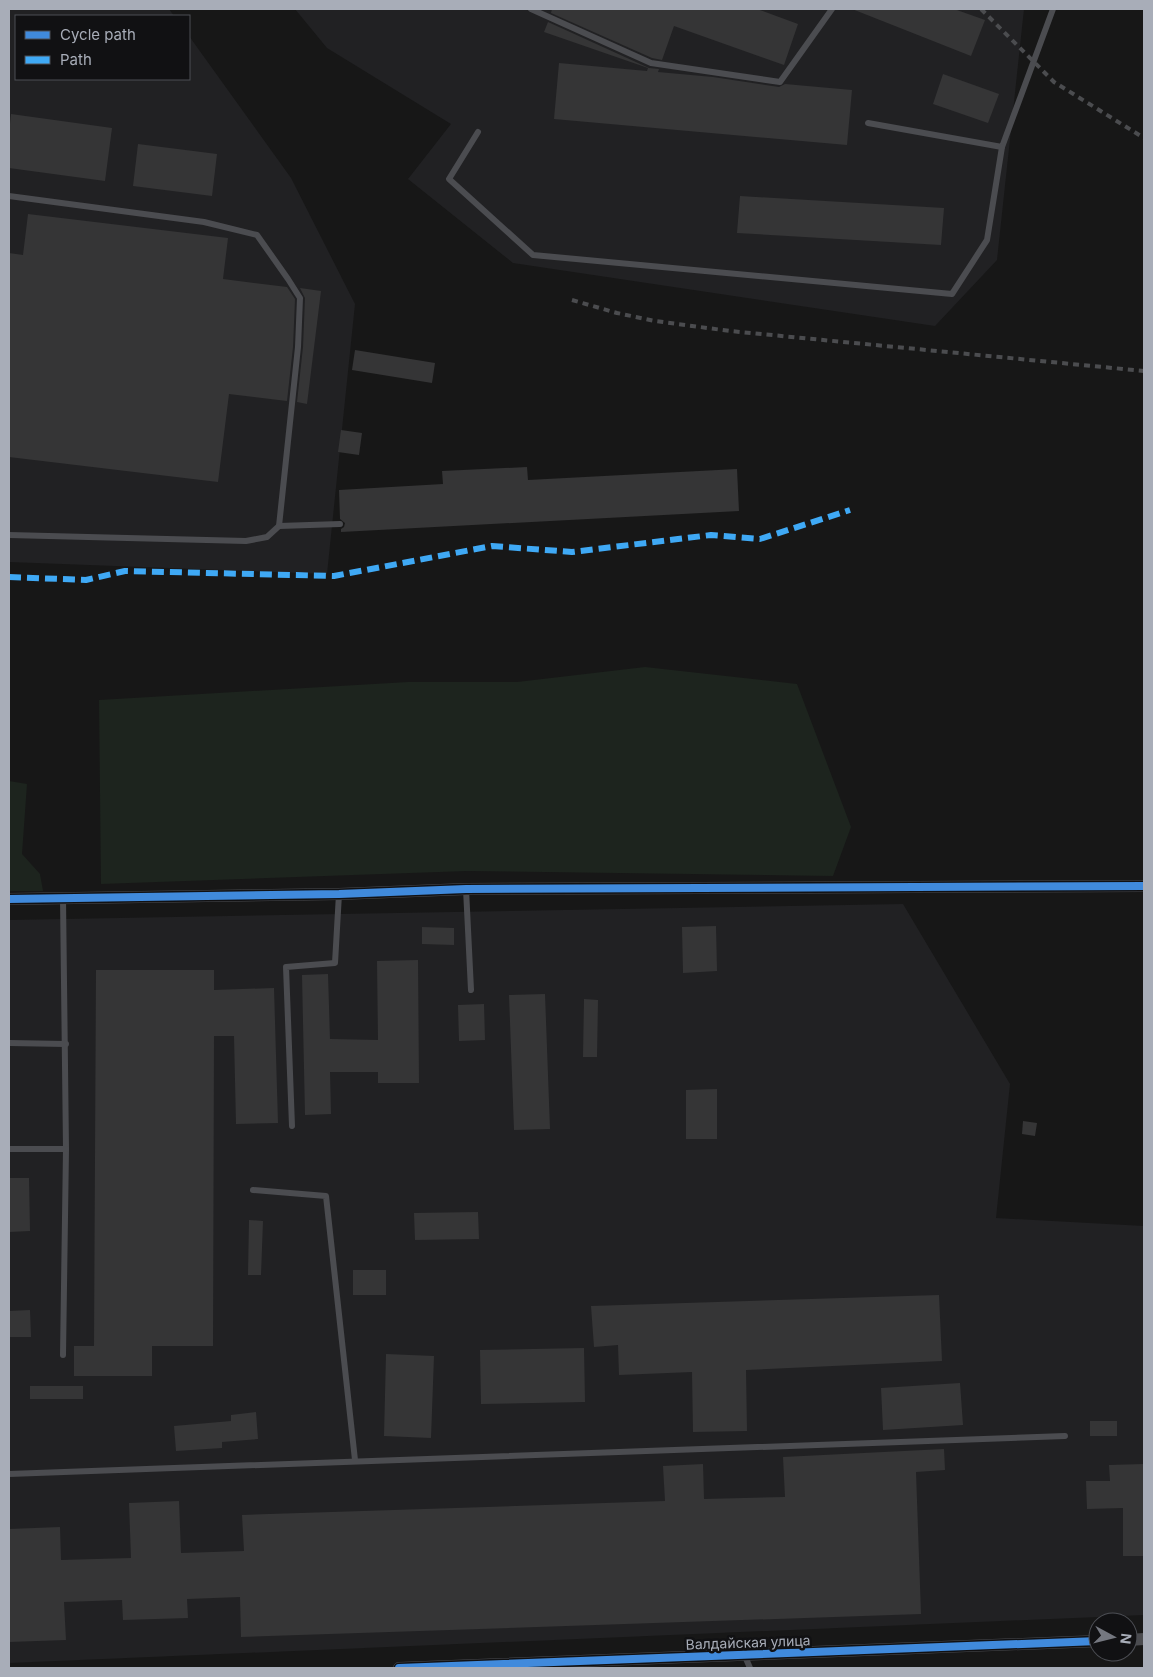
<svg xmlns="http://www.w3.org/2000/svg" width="1153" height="1677" font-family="Inter,sans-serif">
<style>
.built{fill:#212123}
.green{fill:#1d241e}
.building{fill:#353536}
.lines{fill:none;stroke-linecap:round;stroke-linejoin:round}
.service{stroke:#4b4c50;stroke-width:6}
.minor{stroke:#4b4c50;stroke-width:12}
.rail{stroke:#4b4c4f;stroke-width:4;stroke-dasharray:6 5;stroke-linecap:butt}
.quiet{stroke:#3fa9f5;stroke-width:6;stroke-dasharray:12 6;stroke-linecap:butt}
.cycleway-casing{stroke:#111113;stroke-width:11}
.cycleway{stroke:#408adc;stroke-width:8}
.labels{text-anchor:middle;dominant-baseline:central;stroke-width:5;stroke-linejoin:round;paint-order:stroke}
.street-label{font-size:14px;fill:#a8adb8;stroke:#111113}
</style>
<rect width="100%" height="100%" fill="#171717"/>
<g class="built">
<path d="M9,9H169L174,16H16V79H189V36L291,178L355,304L327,574L9,562Z"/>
<path d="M295,9H1024L997,260L935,326L513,263L408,179L451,124L327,48Z"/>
<path d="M903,904L1010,1084L996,1218L1144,1226V1615L9,1663V920Z"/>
</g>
<g class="green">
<path d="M645,667L797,684L851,827L833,876L467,871L101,884L99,700L408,682H517Z"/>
<path d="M9,781L27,784L22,854L40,874L43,891H9Z"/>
</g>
<g class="building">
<path d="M552,9H757L798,24L784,65L674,26L662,60L652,58L551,13Z"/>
<path d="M852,9H954L985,20L971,56Z"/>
<path d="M548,22L649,68L659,69L658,72L713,77L779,87L785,84L852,90L847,145L554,119L559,63L647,71L648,68L544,32Z"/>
<path d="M943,74L999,94L988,123L933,104Z"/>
<path d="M11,114L112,128L105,181L9,168V133Z"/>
<path d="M138,144L217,154L212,196L133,186Z"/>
<path d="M740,196L944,208L941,245L737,233Z"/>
<path d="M28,214L228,238L223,279L287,287L295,299L293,347L287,401L229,394L218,482L9,457V253L23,255Z"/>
<path d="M300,288L321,291L307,404L297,402L303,347L305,298Z"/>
<path d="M355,350L435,363L432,383L352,370Z"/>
<path d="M341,430L362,433L359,455L338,452Z"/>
<path d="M527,467L528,480L737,469L739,511L341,532V529L344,527L345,523L340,519L339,490L443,484L442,471Z"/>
<path d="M716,926L717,971L683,973L682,927Z"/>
<path d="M422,927L454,928V945L422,944Z"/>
<path d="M418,960L419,1083H378V1072H330L331,1114L305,1115L302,975L328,974L330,1039L378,1040L377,961Z"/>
<path d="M96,970H214V990L274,988L278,1123L236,1124L234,1036H214L213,1346H152V1376H74V1346H94Z"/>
<path d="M545,994L550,1129L514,1130L509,995Z"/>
<path d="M584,999L598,1000L597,1057H583Z"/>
<path d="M484,1004L485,1040L459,1041L458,1005Z"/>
<path d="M717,1089V1139H686V1090Z"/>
<path d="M1023,1121L1037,1123L1035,1136L1022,1134Z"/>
<path d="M9,1178H29L30,1231L9,1232Z"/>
<path d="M478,1212L479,1239L415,1240L414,1213Z"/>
<path d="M249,1220L263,1221L261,1275H248Z"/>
<rect x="353" y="1270" width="33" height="25"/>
<path d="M939,1295L942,1361L746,1370L747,1431L693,1432L692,1372L619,1375L618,1345L594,1347L591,1306Z"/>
<path d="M30,1310L31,1337H9V1311Z"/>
<path d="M584,1348L585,1402L481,1404L480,1350Z"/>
<path d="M386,1354L434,1356L431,1438L384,1436Z"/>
<path d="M960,1383L963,1425L883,1430L881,1388Z"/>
<rect x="30" y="1386" width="53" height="13"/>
<path d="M256,1412L258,1439L222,1442V1448L176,1451L174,1426L231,1421V1415Z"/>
<rect x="1090" y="1421" width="27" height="15"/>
<path d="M944,1449L945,1470L916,1472L921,1614L241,1637L240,1597L187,1599L188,1618L123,1620L122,1600L64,1602L66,1640L9,1642V1529L60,1527L61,1560L131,1558L129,1503L179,1501L181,1553L244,1551L242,1515L665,1501L663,1466L703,1464L704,1499L785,1497L783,1457Z"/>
<path d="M1144,1464V1556H1123V1508L1087,1509L1086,1481H1110L1109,1465Z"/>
</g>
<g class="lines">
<g class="service">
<path d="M531,9L651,63L780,82L832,9"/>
<path d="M868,123L1002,147L1053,9"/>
<path d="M478,132L449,179L533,255L952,294L987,240L1002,147"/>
<path d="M9,196L204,222L257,235L288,279L300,298L298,347L279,526L267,537L246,541L9,535"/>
<path d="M279,526L340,524"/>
<path d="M466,889L471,990"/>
<path d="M63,898L66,1149L63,1355"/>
<path d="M9,1043L66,1044"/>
<path d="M292,1126L286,967L335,963L339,894"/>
<path d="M9,1149H66"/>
<path d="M253,1190L326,1196L355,1460"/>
<path d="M9,1474L1065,1436"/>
<path d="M744,1654L750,1668"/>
</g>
<g class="minor">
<path d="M9,899L339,894L466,889L1144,886"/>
<path d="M1128,1640L1144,1639"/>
<path d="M399,1668L1098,1641"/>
</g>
<g class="rail">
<path d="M981,9L1054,82L1144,138"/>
<path d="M572,300L617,313L655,321L730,331L1144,371"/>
</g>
<path class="quiet" d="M9,577L86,580L125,571L334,576L492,546L572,552L711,535L760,539L850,510"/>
<defs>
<g id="cycleway">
<path d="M9,899L339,894L466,889L1144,886"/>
<path d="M399,1668L1098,1641"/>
</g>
</defs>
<use href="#cycleway" class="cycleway-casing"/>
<use href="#cycleway" class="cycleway"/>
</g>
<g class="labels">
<g class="street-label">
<text transform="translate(748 1642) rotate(-2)">Валдайская улица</text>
</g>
</g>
<rect width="1153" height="1677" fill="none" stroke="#a8adb8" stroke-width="20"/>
<rect x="15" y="15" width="175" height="65" fill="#111113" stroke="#4d4f55"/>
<rect x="25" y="31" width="25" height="8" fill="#408adc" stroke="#4d4f55"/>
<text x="60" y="40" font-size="15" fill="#a8adb8">Cycle path</text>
<rect x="25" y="56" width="25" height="8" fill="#3fa9f5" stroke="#4d4f55"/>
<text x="60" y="65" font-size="15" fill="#a8adb8">Path</text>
<g transform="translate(1113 1637) rotate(97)"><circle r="24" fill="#111113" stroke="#4d4f55"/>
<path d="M0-4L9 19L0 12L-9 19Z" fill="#757880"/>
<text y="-8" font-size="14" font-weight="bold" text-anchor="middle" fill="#a8adb8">N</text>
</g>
</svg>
